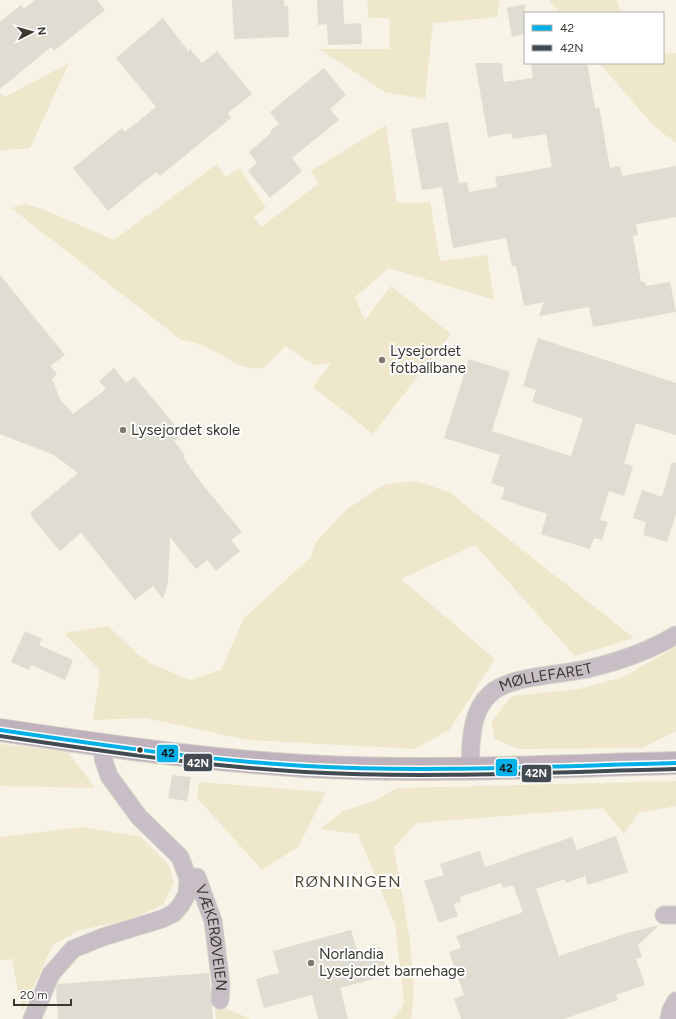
<svg xmlns="http://www.w3.org/2000/svg" width="676" height="1019" font-family="Figtree,sans-serif">
  <style>
    .green { fill: #efe7cc }
    .building { fill: #dfdcd1 }
    .lines { fill: none; stroke-linecap: round; stroke-linejoin: round }
    .street-casing { stroke: #d4d1c7; stroke-width: 19 }
    .secondary-casing { stroke: #d4d1c7; stroke-width: 24 }
    .street { stroke: #c8bec5; stroke-width: 17 }
    .secondary { stroke: #bfb2bc; stroke-width: 22 }
    .bus-1-casing { stroke: #fff; stroke-width: 7 }
    .bus-2-casing { stroke: #fff; stroke-width: 7 }
    .bus-1 { stroke: #03b0e7; stroke-width: 4 }
    .bus-2 { stroke: #424a52; stroke-width: 4 }
    .poi-dot { fill: #7d7970; stroke: #fff; stroke-width: 1.5 }
    .bus-dot { fill: #3b3830; stroke: #fff; stroke-width: 1.5 }
    .labels { text-anchor: middle; dominant-baseline: central; stroke-width: 4; stroke-linejoin: round; paint-order: stroke }
    .poi-label { font-size: 15px; fill: #3b3830; stroke: #fff; text-anchor: start }
    .street-label { font-size: 15px; fill: #3b3830; stroke: #fff }
    .neighbourhood-label { font-size: 16px; letter-spacing: 1px; fill: #504a37; stroke: #fff }
    .line-badge { stroke: #fff; stroke-width: 1.5 }
    .badge-label { font-size: 11px; text-anchor: middle; font-weight: bold; fill: #fff }
    .pale-badge-label { font-size: 11px; text-anchor: middle; font-weight: bold; fill: #111 }
  </style>
  <rect width="100%" height="100%" fill="#f7f3e6"/>
  <g class="green">
    <path d="M 367,0 L 500,0 L 497,17 L 433,23 L 425,99 L 385,92 L 319,49 L 390,49 L 389,18 L 369,18 Z"/>
    <path d="M 549,0 L 617,0 L 619,8 L 623,13 L 560,13 Z"/>
    <path d="M 676,53 L 676,143 L 655,127 L 599,63 L 663,63 L 663,54 Z"/>
    <path d="M 69,63 L 30,148 L 0,151 L 0,92 L 5,97 Z"/>
    <path d="M 386,125 L 397,203 L 430,202 L 440,261 L 487,255 L 494,300 L 389,268 L 355,297 L 365,320 L 391,286 L 451,334 L 373,434 L 313,387 L 331,363 L 314,365 L 286,346 L 264,368 C 240,370 234,361 214,351 C 204,345 193,342 181,340 L 11,208 L 25,204 L 42,209 L 114,240 L 217,164 L 226,177 L 239,168 L 266,208 L 254,217 L 261,227 L 318,184 L 311,171 Z"/>
    <path d="M 416,481 L 449,492 L 634,638 L 575,656 L 475,545 L 401,579 L 495,659 L 449,730 L 415,749 L 248,740 L 145,718 L 93,720 L 100,671 L 64,633 L 108,626 L 139,655 L 152,664 L 190,680 L 221,670 L 244,618 L 311,557 L 316,542 L 346,510 L 385,484 Z"/>
    <path d="M 676,647 L 676,731 L 642,748 L 518,749 L 495,739 L 491,722 L 512,696 L 579,689 L 623,677 Z"/>
    <path d="M 0,744 L 68,752 L 95,788 L 0,786 Z"/>
    <path d="M 676,781 L 676,806 L 638,813 L 624,834 L 603,808 L 417,823 L 394,847 L 410,940 L 414,992 L 411,1019 L 392,1019 L 401,1010 L 404,1001 L 395,924 L 358,834 L 320,829 L 343,811 L 374,801 L 397,788 Z"/>
    <path d="M 199,782 L 326,792 L 298,847 L 262,870 L 197,798 Z"/>
    <path d="M 82,827 L 141,837 L 169,865 L 174,882 L 163,905 L 131,919 L 80,930 L 53,945 L 22,1012 L 12,959 L 0,960 L 0,837 Z"/>
    <path d="M 215,1004 L 251,1019 L 216,1019 Z"/>
  </g>
  <g class="building">
    <path d="M 35,0 L 97,0 L 105,10 L 54,51 L 51,47 L 0,89 L 0,22 L 21,5 L 24,9 Z"/>
    <path d="M 232,0 L 284,0 L 284,6 L 288,6 L 289,37 L 234,39 Z"/>
    <path d="M 317,0 L 343,0 L 344,24 L 361,23 L 362,44 L 328,45 L 327,24 L 318,25 Z"/>
    <path d="M 525,4 L 525,34 L 512,37 L 507,8 Z"/>
    <path d="M 163,18 L 189,52 L 189,48 L 202,63 L 217,51 L 252,94 L 228,113 L 231,118 L 160,176 L 156,172 L 108,211 L 73,168 L 122,128 L 125,132 L 156,107 L 116,58 Z"/>
    <path d="M 475,63 L 502,63 L 504,82 L 533,78 L 531,63 L 587,63 L 595,108 L 599,107 L 610,168 L 620,166 L 622,176 L 676,166 L 676,217 L 636,224 L 638,235 L 633,236 L 641,282 L 645,282 L 646,286 L 670,282 L 676,312 L 593,327 L 589,307 L 539,316 L 544,302 L 524,306 L 516,266 L 512,266 L 506,238 L 453,248 L 442,187 L 422,190 L 411,129 L 448,122 L 459,183 L 467,182 L 469,192 L 497,187 L 495,177 L 552,167 L 546,134 L 513,139 L 511,133 L 488,137 Z"/>
    <path d="M 324,68 L 346,95 L 330,109 L 339,120 L 292,158 L 302,171 L 270,198 L 248,171 L 257,163 L 249,152 L 271,133 L 270,131 L 279,124 L 270,112 Z"/>
    <path d="M 0,275 L 65,355 L 50,366 L 57,374 L 52,379 L 60,399 L 73,414 L 106,389 L 99,381 L 114,368 L 126,383 L 134,376 L 182,434 L 174,441 L 185,455 L 183,457 L 202,484 L 242,532 L 231,540 L 240,551 L 216,571 L 207,560 L 196,569 L 170,537 L 168,583 L 163,599 L 153,586 L 135,600 L 81,533 L 60,551 L 35,521 L 30,513 L 78,473 L 54,455 L 0,434 Z"/>
    <path d="M 538,338 L 676,383 L 676,435 L 636,423 L 624,463 L 633,466 L 624,496 L 609,491 L 600,520 L 608,522 L 602,540 L 594,538 L 590,549 L 541,534 L 547,514 L 501,499 L 505,488 L 491,483 L 500,455 L 444,438 L 469,359 L 510,372 L 492,431 L 571,456 L 583,419 L 532,402 L 536,390 L 523,386 Z"/>
    <path d="M 672,462 L 676,463 L 676,514 L 667,542 L 643,535 L 646,522 L 633,518 L 642,490 L 662,497 Z"/>
    <path d="M 25,631 L 42,639 L 39,645 L 73,660 L 65,680 L 31,665 L 29,670 L 11,662 Z"/>
    <path d="M 172,775 L 191,777 L 187,801 L 168,798 Z"/>
    <path d="M 616,836 L 628,872 L 588,885 L 585,876 L 566,883 L 565,879 L 536,889 L 559,956 L 627,933 L 659,925 L 638,945 L 642,957 L 636,959 L 645,985 L 616,995 L 618,1000 L 564,1019 L 461,1019 L 454,999 L 464,995 L 449,952 L 461,948 L 456,936 L 523,912 L 513,885 L 503,888 L 501,883 L 460,897 L 461,902 L 454,904 L 458,916 L 439,923 L 424,881 L 444,875 L 440,864 L 480,851 L 485,867 L 572,837 L 577,850 Z"/>
    <path d="M 351,930 L 358,953 L 380,947 L 388,975 L 340,988 L 348,1019 L 318,1019 L 312,995 L 264,1008 L 256,979 L 279,973 L 273,951 Z"/>
    <path d="M 209,973 L 213,1019 L 58,1019 L 56,988 L 58,984 Z"/>
  </g>
  <g class="lines">
    <g class="street-casing">
      <g id="street">
        <path id="s1" d="M 470,768 C 471,743 470,712 490,694 C 509,675 565,675 591,668 C 620,661 651,650 676,635"/>
        <path id="s2" d="M 197,877 L 213,921 L 221,985 L 220,1000"/>
        <path d="M 664,915 L 676,915"/>
        <path d="M 32,1019 L 51,974 L 73,949 L 103,937 L 162,919 L 174,913 L 181,905 L 187,894 L 188,878 L 180,857 L 139,817 L 109,776 L 103,758 L 103,746"/>
        <path d="M 669,1019 L 671,1010 L 676,1001"/>
      </g>
    </g>
    <g class="secondary-casing">
      <path id="secondary" d="M 0,730 C 101,745 202,760 305,766 C 428,773 552,766 676,763"/>
    </g>
    <use href="#street" class="street"/>
    <use href="#secondary" class="secondary"/>
    <g class="bus-1-casing">
      <path id="bus-1" d="M 0,730 C 101,745 202,760 305,766 C 428,773 552,766 676,763"/>
    </g>
    <g class="bus-2-casing">
      <path id="bus-2" d="M 0,736 C 101,751 202,766 305,772 C 428,779 552,772 676,769"/>
    </g>
    <use href="#bus-1" class="bus-1"/>
    <use href="#bus-2" class="bus-2"/>
  </g>
  <g class="poi-dot">
    <circle cx="382" cy="360" r="4"/>
    <circle cx="123" cy="430" r="4"/>
    <circle cx="311" cy="963" r="4"/>
  </g>
  <circle class="bus-dot" cx="140" cy="750" r="3.5"/>
  <g class="labels">
    <g class="poi-label">
      <text x="390" y="351">Lysejordet<tspan x="390" dy="17">fotballbane</tspan></text>
      <text x="131" y="430">Lysejordet skole</text>
      <text x="319" y="954">Norlandia<tspan x="319" dy="17">Lysejordet barnehage</tspan></text>
    </g>
    <g class="street-label">
      <text stroke="none"><textPath href="#s1" startOffset="138">MØLLEFARET</textPath></text>
      <text stroke="none"><textPath href="#s2" startOffset="63">VÆKERØVEIEN</textPath></text>
    </g>
    <g class="neighbourhood-label">
      <text x="348" y="881">RØNNINGEN</text>
    </g>
  </g>
  <g class="line-badge">
    <rect x="156" y="744" width="23" height="19" rx="4" fill="#03b0e7"/>
    <rect x="183" y="753" width="30" height="19" rx="4" fill="#424a52"/>
    <rect x="495" y="758" width="23" height="19" rx="4" fill="#03b0e7"/>
    <rect x="521" y="764" width="31" height="19" rx="4" fill="#424a52"/>
  </g>
  <g class="badge-label">
    <text x="198" y="767">42N</text>
    <text x="536" y="777">42N</text>
  </g>
  <g class="pale-badge-label">
    <text x="168" y="757">42</text>
    <text x="506" y="772">42</text>
  </g>
  <rect x="524" y="12" width="140" height="52" fill="#ffffff" stroke="#b1afac"/>
  <rect x="532" y="25" width="20" height="6" fill="#03b0e7" stroke="#b1afac"/>
  <text x="560" y="32" font-size="12" fill="#3b3830">42</text>
  <rect x="532" y="45" width="20" height="6" fill="#424a52" stroke="#b1afac"/>
  <text x="560" y="52" font-size="12" fill="#3b3830">42N</text>
  <g transform="translate(32 32) rotate(84)" stroke="#ffffff" stroke-width="3" paint-order="stroke">
  <path d="M0-3L7 15L0 10L-7 15Z" fill="#3b3830"/>
  <text y="-6" font-size="11" font-weight="bold" text-anchor="middle" fill="#3b3830">N</text>
  </g>
  <path d="M14 999v6h57v-6" fill="none" stroke="#3b3830" stroke-width="2"/>
  <text x="20" y="999" font-size="12" fill="#3b3830" stroke="#ffffff" stroke-width="3" paint-order="stroke">20 m</text>
</svg>
